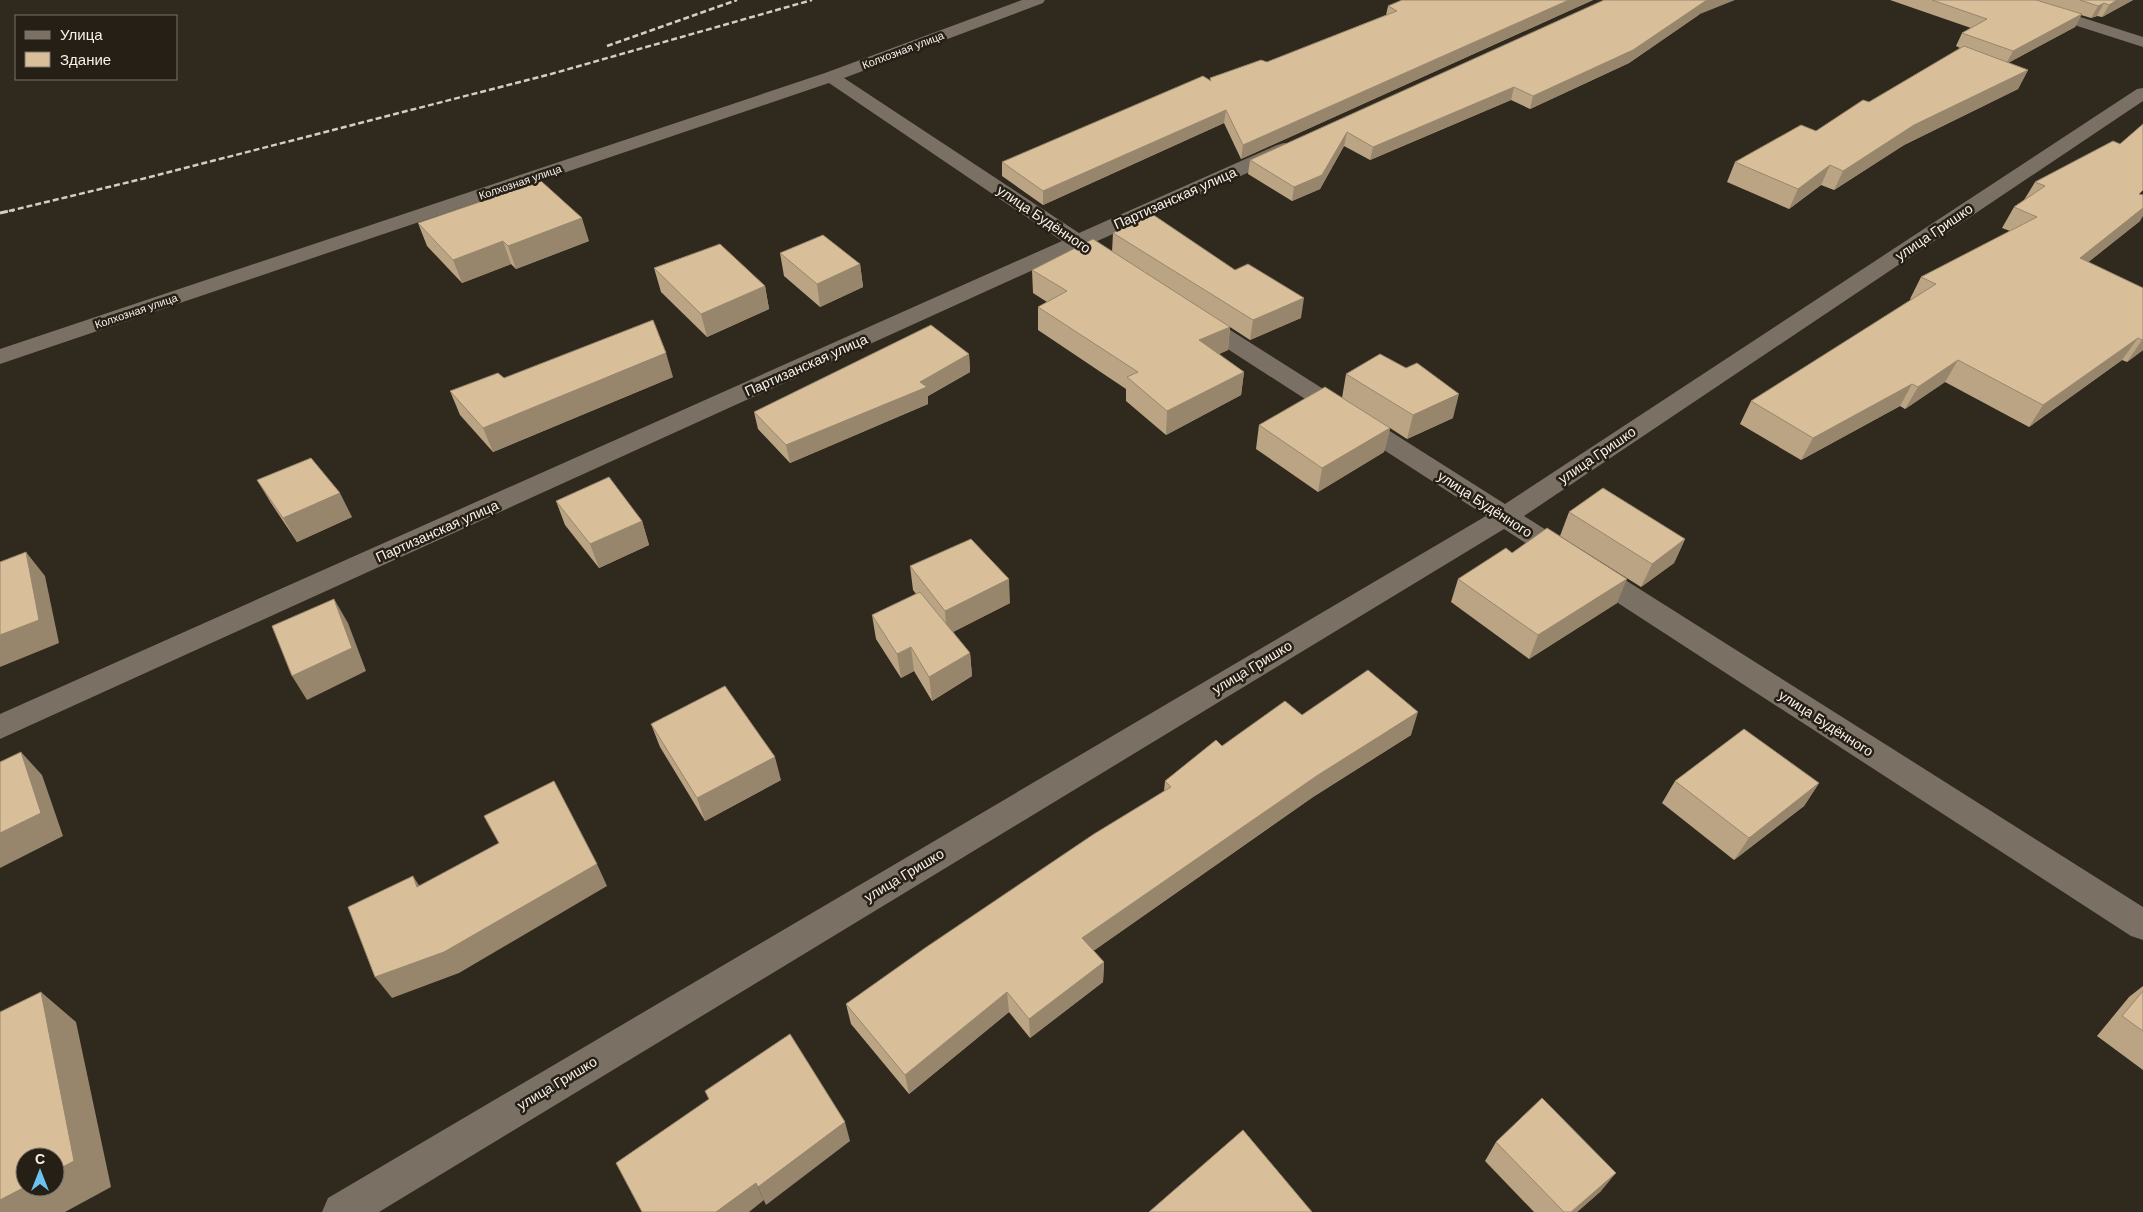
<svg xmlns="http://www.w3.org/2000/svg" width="2143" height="1212" font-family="'DM Sans',sans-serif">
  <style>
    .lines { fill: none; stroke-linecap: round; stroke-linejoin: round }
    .minor { fill: #7a7164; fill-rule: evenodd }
    .rail-far1 { stroke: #d2cdc5; stroke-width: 2.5; stroke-dasharray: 6 3; stroke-linecap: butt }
    .rail { stroke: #d2cdc5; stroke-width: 3; stroke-dasharray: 8 4; stroke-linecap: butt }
    .wall { fill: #baa484 }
    .shaded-wall { fill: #97866c }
    .building { fill: #d8bf9a; stroke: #97866c }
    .labels { text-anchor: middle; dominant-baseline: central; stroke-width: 5; stroke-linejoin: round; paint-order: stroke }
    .far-street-label { font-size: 11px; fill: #f7f2eb; stroke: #261f15 }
    .street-label { font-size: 14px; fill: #f7f2eb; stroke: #261f15 }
  </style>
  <rect width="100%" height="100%" fill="#30291e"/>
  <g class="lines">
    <g class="minor">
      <path d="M 1022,0 L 1045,0 L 1043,3 L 844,78 L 1079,233 L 1277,145 L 1284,143 L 1291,145 L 1293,149 L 1291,153 L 1093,243 L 1100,250 L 1097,254 L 1090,256 L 1077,250 L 0,739 L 0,714 L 1062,241 L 829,83 L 0,364 L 0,349 L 825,73 Z"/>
      <path d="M 2003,0 L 2027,0 L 2143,37 L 2143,47 L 2005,3 Z"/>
      <path d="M 2143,88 L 2143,101 L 1524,516 L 2143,907 L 2143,940 L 2131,936 L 1504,529 L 379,1212 L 322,1212 L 328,1198 L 1486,516 L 1189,324 L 1186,319 L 1189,314 L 1197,312 L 1205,314 L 1505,504 L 2137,89 Z"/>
    </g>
    <g class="rail-far1">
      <path d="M 607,46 L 737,0"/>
      <path d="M 9,211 L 146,178 L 551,74 L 812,0"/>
    </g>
    <path class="rail" d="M 0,213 L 14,210"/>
  </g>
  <g class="wall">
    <path d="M 1593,0 L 1241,159 L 1224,123 L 1043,205 L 1002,176 L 1002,162 L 1210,80 L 1210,78 L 1267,62 L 1386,15 L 1388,6 Z"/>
    <path d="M 1890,0 L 2133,0 L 2102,17 L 2097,16 L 2091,18 L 2081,15 L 2075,27 L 2008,63 L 2028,70 L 2018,89 L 1904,145 L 1834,190 L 1821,185 L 1789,209 L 1727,182 L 1735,162 L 1816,131 L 1869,102 L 1960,48 L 1956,46 L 1962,33 L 1971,28 Z"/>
    <path d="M 1700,14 L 1629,63 L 1530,109 L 1511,100 L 1370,160 L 1344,146 L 1320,189 L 1292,201 L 1248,174 L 1250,160 Z"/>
    <path d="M 2035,182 L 2140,221 L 2088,262 L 2143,288 L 2143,350 L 2127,362 L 2122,360 L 2029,427 L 1945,382 L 1905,409 L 1900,406 L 1801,460 L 1740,424 L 1751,401 L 1911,300 L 1910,299 L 1921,277 L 2010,231 L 2002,228 L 2014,207 L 2024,200 Z"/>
    <path d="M 418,223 L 589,241 L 516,269 L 511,264 L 462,283 L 427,246 Z"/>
    <path d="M 1113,233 L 1301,318 L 1250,340 L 1230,327 L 1228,350 L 1219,354 L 1244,372 L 1241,395 L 1166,435 L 1126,401 L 1126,389 L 1038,330 L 1038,307 L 1047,302 L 1033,293 L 1032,270 L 1112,252 Z"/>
    <path d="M 780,253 L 860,264 L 863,287 L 820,307 L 784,276 Z"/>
    <path d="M 654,268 L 765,286 L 769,309 L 707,337 L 661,292 Z"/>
    <path d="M 969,354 L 970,372 L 928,396 L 928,404 L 790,463 L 758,429 L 754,412 Z"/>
    <path d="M 1346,374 L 1453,418 L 1407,439 L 1390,428 L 1384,452 L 1318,492 L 1256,449 L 1259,425 L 1342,398 Z"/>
    <path d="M 673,377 L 493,452 L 460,415 L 450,391 L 504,378 Z"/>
    <path d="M 257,480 L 352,517 L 297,542 L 271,503 Z"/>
    <path d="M 556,501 L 642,521 L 649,545 L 599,568 L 565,525 Z"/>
    <path d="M 1569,512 L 1685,539 L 1674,563 L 1641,587 L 1560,536 Z"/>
    <path d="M 910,566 L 1010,603 L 953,632 L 970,653 L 972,676 L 932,701 L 914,671 L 901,678 L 876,639 L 872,615 L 916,594 L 913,590 Z"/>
    <path d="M 1458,579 L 1617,603 L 1529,659 L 1451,602 Z"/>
    <path d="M 1302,715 L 1411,735 L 1313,797 L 1093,951 L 1104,962 L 1103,982 L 1030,1038 L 1009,1012 L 909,1094 L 851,1024 L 846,1004 L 1164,791 L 1165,781 L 1222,746 Z"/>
    <path d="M 651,724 L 781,780 L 705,821 L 660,747 Z"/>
    <path d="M 1675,781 L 1819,783 L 1804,806 L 1734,860 L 1662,803 Z"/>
    <path d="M 2143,986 L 2143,1070 L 2097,1036 L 2129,997 Z"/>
    <path d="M 1496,1142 L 1601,1191 L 1577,1212 L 1534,1212 L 1485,1161 Z"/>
  </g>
  <g class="shaded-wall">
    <path d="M 1569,0 L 1593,0 L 1241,159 L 1243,145 Z"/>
    <path d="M 1708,0 L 1735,0 L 1700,14 L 1629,63 L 1530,109 L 1533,96 Z"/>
    <path d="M 2117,0 L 2133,0 L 2102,17 L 2109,5 Z"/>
    <path d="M 2104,3 L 2097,16 L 2091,18 L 2098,6 Z"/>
    <path d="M 2082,14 L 2075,27 L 2006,64 L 2013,51 Z"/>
    <path d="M 2028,70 L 2018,89 L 1904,145 L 1834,190 L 1843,171 L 1914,125 Z"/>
    <path d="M 1514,87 L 1511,100 L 1370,160 L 1373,147 Z"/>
    <path d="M 1226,110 L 1224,123 L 1043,205 L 1043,191 Z"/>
    <path d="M 1347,132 L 1344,146 L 1320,189 L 1292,201 L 1294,187 Z"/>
    <path d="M 1830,165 L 1821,185 L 1789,209 L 1798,189 Z"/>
    <path d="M 2143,208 L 2143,216 L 2140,221 L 2066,280 L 2080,258 Z"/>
    <path d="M 582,218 L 589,241 L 516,269 L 508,246 Z"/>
    <path d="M 503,241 L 511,264 L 462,283 L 453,260 Z"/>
    <path d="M 860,264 L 863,287 L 820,307 L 817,284 Z"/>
    <path d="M 765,286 L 769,309 L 707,337 L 701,314 Z"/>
    <path d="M 1304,298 L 1301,318 L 1250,340 L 1253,320 Z"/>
    <path d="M 1230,327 L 1228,350 L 1197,364 L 1199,340 Z"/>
    <path d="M 2138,338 L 2122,360 L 2029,427 L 2043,405 Z"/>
    <path d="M 2143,339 L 2143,350 L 2127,362 L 2142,340 Z"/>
    <path d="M 666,353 L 673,377 L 493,452 L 483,428 Z"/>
    <path d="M 969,354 L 970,372 L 928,396 L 928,404 L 790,463 L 786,445 L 920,382 Z"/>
    <path d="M 1958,360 L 1945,382 L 1905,409 L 1918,387 Z"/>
    <path d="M 1244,372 L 1241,395 L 1166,435 L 1167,411 Z"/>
    <path d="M 1912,384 L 1900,406 L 1801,460 L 1813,438 Z"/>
    <path d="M 1459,394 L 1453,418 L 1407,439 L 1413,415 Z"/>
    <path d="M 1390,428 L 1384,452 L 1318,492 L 1322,468 Z"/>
    <path d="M 340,493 L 352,517 L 297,542 L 283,518 Z"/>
    <path d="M 642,521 L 649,545 L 599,568 L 590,544 Z"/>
    <path d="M 1685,539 L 1674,563 L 1641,587 L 1652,564 Z"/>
    <path d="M 26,552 L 45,576 L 59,643 L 0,667 L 0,635 Z"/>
    <path d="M 1009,579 L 1010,603 L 947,635 L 945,611 Z"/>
    <path d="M 1627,579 L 1617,603 L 1529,659 L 1538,635 Z"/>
    <path d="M 334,599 L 348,623 L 366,671 L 307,700 L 292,676 Z"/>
    <path d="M 911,647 L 914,671 L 901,678 L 897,654 Z"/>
    <path d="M 970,653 L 972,676 L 932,701 L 929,677 Z"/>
    <path d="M 1418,712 L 1411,735 L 1313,797 L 1082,959 L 1082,938 L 1318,775 Z"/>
    <path d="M 21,752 L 42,775 L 63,836 L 0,868 L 0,833 Z"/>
    <path d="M 775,757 L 781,780 L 705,821 L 697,798 Z"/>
    <path d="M 1819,783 L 1804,806 L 1734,860 L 1749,838 Z"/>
    <path d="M 597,864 L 607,886 L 459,973 L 392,998 L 375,977 Z"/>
    <path d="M 413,876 L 427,898 L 417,887 Z"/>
    <path d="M 1104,962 L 1103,982 L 1030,1038 L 1029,1019 Z"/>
    <path d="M 41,992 L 76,1022 L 111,1187 L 65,1212 L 0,1212 L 0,1200 L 25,1187 L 55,1187 L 55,1171 Z"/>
    <path d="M 1007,992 L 1009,1012 L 909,1094 L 905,1075 Z"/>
    <path d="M 845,1122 L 850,1141 L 766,1205 L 758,1187 Z"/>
    <path d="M 1616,1173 L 1601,1191 L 1577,1212 L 1571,1212 Z"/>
    <path d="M 756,1183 L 764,1200 L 749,1212 L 716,1212 Z"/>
  </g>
  <g class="building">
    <path d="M 1402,0 L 1569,0 L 1243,145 L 1226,110 L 1043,191 L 1002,162 L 1203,76 L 1211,81 L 1210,78 L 1261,60 L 1267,62 L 1397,11 L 1388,6 Z"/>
    <path d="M 1604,0 L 1708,0 L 1704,2 L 1633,50 L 1533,96 L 1514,87 L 1373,147 L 1347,132 L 1322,175 L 1294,187 L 1250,160 Z"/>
    <path d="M 1932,0 L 2036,0 L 2082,14 L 2013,51 L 1962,33 L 1987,19 Z"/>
    <path d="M 2080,0 L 2117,0 L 2109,5 L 2104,3 L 2098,6 Z"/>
    <path d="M 1964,46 L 2028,70 L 1914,125 L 1843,171 L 1830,165 L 1798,189 L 1735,162 L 1801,125 L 1816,131 L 1863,100 L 1869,102 Z"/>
    <path d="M 2143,124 L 2143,190 L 2139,194 L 2143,195 L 2143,208 L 2080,258 L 2143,288 L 2143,339 L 2142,340 L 2138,338 L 2043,405 L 1958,360 L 1918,387 L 1912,384 L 1813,438 L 1751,401 L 1936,284 L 1921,277 L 2037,217 L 2014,207 L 2045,186 L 2035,182 L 2113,141 L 2120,144 Z"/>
    <path d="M 541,181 L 582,218 L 508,246 L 503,241 L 453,260 L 418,223 Z"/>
    <path d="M 1152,214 L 1235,270 L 1248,264 L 1304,298 L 1253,320 L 1113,233 Z"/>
    <path d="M 823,235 L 860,264 L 817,284 L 780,253 Z"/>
    <path d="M 1093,239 L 1230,327 L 1199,340 L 1244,372 L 1167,411 L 1127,377 L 1138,372 L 1038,307 L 1067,291 L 1032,270 Z"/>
    <path d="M 720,244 L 765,286 L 701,314 L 654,268 Z"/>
    <path d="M 653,320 L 666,353 L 483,428 L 450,391 L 498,373 L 504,378 Z"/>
    <path d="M 931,325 L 969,354 L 920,382 L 927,387 L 786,445 L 754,412 Z"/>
    <path d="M 1380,354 L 1406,368 L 1417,363 L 1459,394 L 1413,415 L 1346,374 Z"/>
    <path d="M 1325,387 L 1390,428 L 1322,468 L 1259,425 Z"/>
    <path d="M 311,458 L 340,493 L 283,518 L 257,480 Z"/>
    <path d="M 609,477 L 642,521 L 590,544 L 556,501 Z"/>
    <path d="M 1603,488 L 1685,539 L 1652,564 L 1569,512 Z"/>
    <path d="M 1547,528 L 1627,579 L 1538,635 L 1458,579 L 1506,548 L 1512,553 Z"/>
    <path d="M 971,539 L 1009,579 L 945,611 L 910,566 Z"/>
    <path d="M 26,552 L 39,620 L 0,635 L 0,562 Z"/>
    <path d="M 920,592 L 970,653 L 929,677 L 911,647 L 897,654 L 872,615 Z"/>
    <path d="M 334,599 L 352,648 L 292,676 L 272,626 Z"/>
    <path d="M 1368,670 L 1418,712 L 1318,775 L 1082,938 L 1104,962 L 1029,1019 L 1007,992 L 905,1075 L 846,1004 L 925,948 L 1094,834 L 1171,787 L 1165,781 L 1216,740 L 1222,746 L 1285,701 L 1302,715 Z"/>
    <path d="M 725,686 L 775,757 L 697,798 L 651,724 Z"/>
    <path d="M 1744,729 L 1819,783 L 1749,838 L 1675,781 Z"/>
    <path d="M 21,752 L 41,813 L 0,833 L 0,762 Z"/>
    <path d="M 554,781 L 597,864 L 444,952 L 375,977 L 348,907 L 413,876 L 417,887 L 499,843 L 484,816 Z"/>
    <path d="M 2143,991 L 2143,1031 L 2122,1016 Z"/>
    <path d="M 41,992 L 74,1161 L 55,1171 L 55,1157 L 25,1157 L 25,1187 L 0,1200 L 0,1012 Z"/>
    <path d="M 790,1034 L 845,1122 L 758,1187 L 756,1183 L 716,1212 L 642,1212 L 616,1163 L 709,1099 L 705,1091 Z"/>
    <path d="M 1542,1098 L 1616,1173 L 1571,1212 L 1564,1212 L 1496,1142 Z"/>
    <path d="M 1243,1130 L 1312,1212 L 1149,1212 Z"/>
  </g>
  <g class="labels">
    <g class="far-street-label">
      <text transform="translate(903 50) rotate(-21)">Колхозная улица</text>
      <text transform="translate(520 182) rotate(-19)">Колхозная улица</text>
      <text transform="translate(136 311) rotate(-19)">Колхозная улица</text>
    </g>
    <g class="street-label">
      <text transform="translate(1175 198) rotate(-24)">Партизанская улица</text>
      <text transform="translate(1044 219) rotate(34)">улица Будённого</text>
      <text transform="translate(1934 232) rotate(-34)">улица Гришко</text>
      <text transform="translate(806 365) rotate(-24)">Партизанская улица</text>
      <text transform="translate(1597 455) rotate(-34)">улица Гришко</text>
      <text transform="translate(1485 504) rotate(33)">улица Будённого</text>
      <text transform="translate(437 531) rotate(-24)">Партизанская улица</text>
      <text transform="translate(1252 667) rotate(-31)">улица Гришко</text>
      <text transform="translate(1826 723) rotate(33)">улица Будённого</text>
      <text transform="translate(904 875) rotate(-31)">улица Гришко</text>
      <text transform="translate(557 1083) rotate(-31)">улица Гришко</text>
    </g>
  </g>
  <rect x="15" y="15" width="162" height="65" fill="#261f15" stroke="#7a736b"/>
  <rect x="25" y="31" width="25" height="8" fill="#7a7164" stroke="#7a736b"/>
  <text x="60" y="40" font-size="15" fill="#f7f2eb">Улица</text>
  <rect x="25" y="52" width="25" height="15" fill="#d8bf9a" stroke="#7a736b"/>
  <text x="60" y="65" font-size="15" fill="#f7f2eb">Здание</text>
  <g transform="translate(40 1172)"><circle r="24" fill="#261f15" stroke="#7a736b"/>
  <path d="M0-4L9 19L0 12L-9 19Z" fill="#6cc3f2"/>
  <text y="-8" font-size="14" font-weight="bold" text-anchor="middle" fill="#f7f2eb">С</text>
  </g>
</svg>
